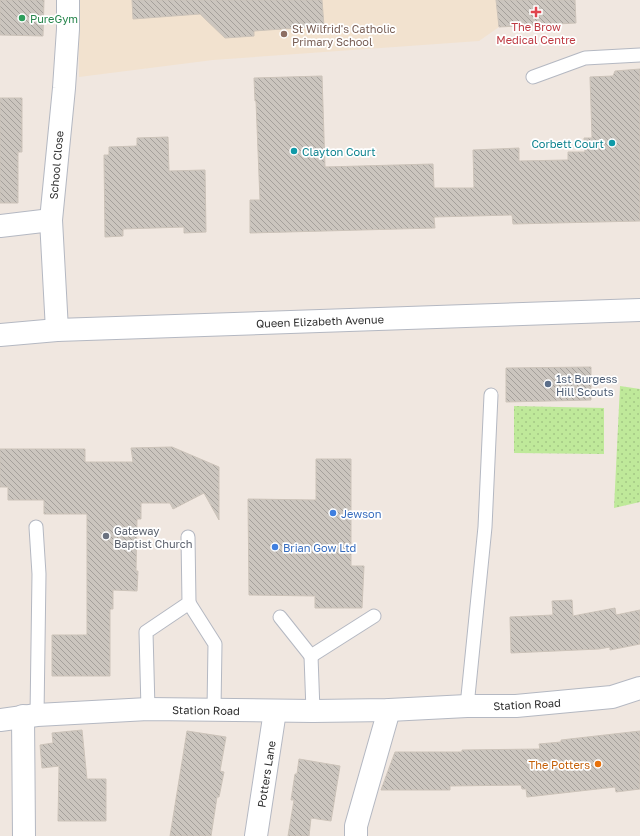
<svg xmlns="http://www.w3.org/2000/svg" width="640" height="836" font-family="'Golos Text',sans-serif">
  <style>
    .education { fill: #f2e2cf }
    .grass { fill: url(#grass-dots) }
    .building { fill: url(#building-back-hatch); stroke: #ccc3b9 }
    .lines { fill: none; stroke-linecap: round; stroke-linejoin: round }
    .lane-casing { stroke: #b4b8c2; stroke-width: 15 }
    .street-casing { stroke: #b4b8c2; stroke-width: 24 }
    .secondary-casing { stroke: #b4b8c2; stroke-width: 24 }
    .lane { stroke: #fff; stroke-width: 13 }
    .street { stroke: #fff; stroke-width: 22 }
    .secondary { stroke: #fff; stroke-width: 22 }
    .health-dot { fill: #e0444e; stroke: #fff; stroke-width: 1.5 }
    .leisure-dot { fill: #2e9e5b; stroke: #fff; stroke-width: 1.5 }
    .education-dot { fill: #8d6e63; stroke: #fff; stroke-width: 1.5 }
    .culture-dot { fill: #0f9aa8; stroke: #fff; stroke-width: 1.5 }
    .service-dot { fill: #5c6f8a; stroke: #fff; stroke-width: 1.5 }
    .shop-dot { fill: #3f7fe0; stroke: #fff; stroke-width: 1.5 }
    .worship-dot { fill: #6b7280; stroke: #fff; stroke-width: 1.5 }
    .food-dot { fill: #e8710a; stroke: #fff; stroke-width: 1.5 }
    .labels { text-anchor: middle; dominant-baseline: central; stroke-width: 3.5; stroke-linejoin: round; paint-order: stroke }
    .leisure-label { font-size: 11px; fill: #27864d; stroke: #fff; text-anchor: start }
    .health-label { font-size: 11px; fill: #be3a42; stroke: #fff }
    .education-label { font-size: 11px; fill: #785e54; stroke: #fff; text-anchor: start }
    .culture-label { font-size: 11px; fill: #0d838f; stroke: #fff; text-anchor: end }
    .street-label { font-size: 11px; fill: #2e2e2e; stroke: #fff }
    .service-label { font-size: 11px; fill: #4e5e75; stroke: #fff; text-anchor: start }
    .shop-label { font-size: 11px; fill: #366cbe; stroke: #fff; text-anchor: start }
    .worship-label { font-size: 11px; fill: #5b616d; stroke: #fff; text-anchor: start }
    .food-label { font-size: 11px; fill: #c56008; stroke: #fff; text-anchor: end }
  </style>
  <defs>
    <pattern id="grass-dots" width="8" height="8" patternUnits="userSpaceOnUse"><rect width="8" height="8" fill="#bfe99a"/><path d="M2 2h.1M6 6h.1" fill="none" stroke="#a4c885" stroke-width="1.8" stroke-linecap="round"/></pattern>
    <pattern id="building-back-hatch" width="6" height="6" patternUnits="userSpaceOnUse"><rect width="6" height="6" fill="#cbc5be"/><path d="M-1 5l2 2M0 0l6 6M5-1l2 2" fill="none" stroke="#a5a09b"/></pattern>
  </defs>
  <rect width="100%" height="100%" fill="#f0e7e0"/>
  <path class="education" d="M 78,0 L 496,0 L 499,27 L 479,41 L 213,60 L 79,77 Z"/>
  <g class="grass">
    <path d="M 620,386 L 640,389 L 640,502 L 614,508 Z"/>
    <path d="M 514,406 L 604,408 L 604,454 L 514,453 Z"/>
  </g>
  <g class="building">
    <path d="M 0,0 L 44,0 L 43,36 L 0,35 Z"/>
    <path d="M 132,0 L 322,0 L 324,26 L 254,31 L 254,36 L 225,38 L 200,14 L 133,19 Z"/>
    <path d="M 496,0 L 575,0 L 576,23 L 499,27 Z"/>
    <path d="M 640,69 L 640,221 L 513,224 L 512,215 L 434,217 L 435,228 L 250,233 L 250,200 L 260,200 L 256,101 L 255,101 L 254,78 L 322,76 L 325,167 L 433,164 L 434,188 L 474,188 L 473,150 L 519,148 L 519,161 L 568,160 L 568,152 L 585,152 L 584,138 L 592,138 L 590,77 L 613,76 L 615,71 Z"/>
    <path d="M 0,98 L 22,98 L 22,152 L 18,152 L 18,203 L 0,203 Z"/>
    <path d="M 168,137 L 169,171 L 205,170 L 206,232 L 184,233 L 184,227 L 123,229 L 123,236 L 105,237 L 104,155 L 109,155 L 109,147 L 137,146 L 137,138 Z"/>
    <path d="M 591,367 L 591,400 L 506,402 L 506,368 Z"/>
    <path d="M 172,447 L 219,467 L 219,520 L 204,493 L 173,509 L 170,503 L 141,503 L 141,519 L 137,519 L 136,571 L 138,571 L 137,591 L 113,590 L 113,609 L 110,609 L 110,676 L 52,676 L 52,635 L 87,635 L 87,514 L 44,514 L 44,500 L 8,500 L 8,487 L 0,487 L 0,449 L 85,449 L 85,462 L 133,462 L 131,448 Z"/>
    <path d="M 316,459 L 351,459 L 351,566 L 364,566 L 362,608 L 315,608 L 315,596 L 249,595 L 248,499 L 316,500 Z"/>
    <path d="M 572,600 L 573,616 L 615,608 L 616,615 L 640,610 L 640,644 L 610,650 L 610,647 L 599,649 L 511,653 L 510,617 L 553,615 L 552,601 Z"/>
    <path d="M 82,730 L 87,779 L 106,779 L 106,821 L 58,821 L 59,766 L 42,768 L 40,745 L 53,743 L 52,733 Z"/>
    <path d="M 187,731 L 226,737 L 220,771 L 224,772 L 219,797 L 217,797 L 211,836 L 170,836 Z"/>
    <path d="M 640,731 L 640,789 L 616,792 L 615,787 L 527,797 L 526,789 L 522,789 L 521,785 L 450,786 L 450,790 L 381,790 L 395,752 L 462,752 L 462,750 L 540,749 L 539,744 L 561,742 L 561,740 Z"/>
    <path d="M 299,759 L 340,766 L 331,821 L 311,818 L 309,836 L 288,836 L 294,800 L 291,800 L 295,774 L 297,774 Z"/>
  </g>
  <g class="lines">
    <g class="lane-casing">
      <g id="lane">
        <path d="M 533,77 L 585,58 L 640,55"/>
        <path d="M 36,527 L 39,574 L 37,715"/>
        <path d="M 189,603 L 215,644 L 214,709"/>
        <path d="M 280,617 L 311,656 L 374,616"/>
        <path d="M 311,656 L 313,711"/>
        <path d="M 467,706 L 485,527 L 491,395"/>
        <path d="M 148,709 L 146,632 L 189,603 L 188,537"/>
      </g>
    </g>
    <g class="street-casing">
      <g id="street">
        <path d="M 0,226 L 51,220"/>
        <path d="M 57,330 L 51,220 L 64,88 L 68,29 L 68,0"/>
        <path d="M 23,716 L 24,836"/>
        <path d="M 256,836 L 275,711"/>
        <path d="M 356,836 L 356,826 L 389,710"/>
      </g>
    </g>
    <g class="secondary-casing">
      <g id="secondary">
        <path d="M 0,335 L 57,330 L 640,310"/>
        <path d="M 0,720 L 37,715 L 148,709 L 313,711 L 389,710 L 467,706 L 516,706 L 612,697 L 640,688"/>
      </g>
    </g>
    <use href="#lane" class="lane"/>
    <use href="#street" class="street"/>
    <use href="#secondary" class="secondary"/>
  </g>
  <path class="health-dot" d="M534 6h4v4h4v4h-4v4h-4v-4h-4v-4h4z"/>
  <circle class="leisure-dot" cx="22" cy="18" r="4"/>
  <circle class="education-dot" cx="284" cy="34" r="4"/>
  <g class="culture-dot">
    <circle cx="612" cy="143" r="4"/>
    <circle cx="294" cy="151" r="4"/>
  </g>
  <circle class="service-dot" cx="548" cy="384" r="4"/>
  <g class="shop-dot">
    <circle cx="333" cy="513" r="4"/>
    <circle cx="275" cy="547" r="4"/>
  </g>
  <circle class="worship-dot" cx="106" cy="536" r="4"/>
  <circle class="food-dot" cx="598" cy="764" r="4"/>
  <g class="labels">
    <g class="leisure-label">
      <text x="30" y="18">PureGym</text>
    </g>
    <g class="health-label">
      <text x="536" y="26">The Brow<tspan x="536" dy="13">Medical Centre</tspan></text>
    </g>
    <g class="education-label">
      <text x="292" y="28">St Wilfrid's Catholic<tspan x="292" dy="13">Primary School</tspan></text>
    </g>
    <g class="culture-label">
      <text x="604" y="143">Corbett Court</text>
      <text x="302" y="151" text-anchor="start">Clayton Court</text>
    </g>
    <g class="street-label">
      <text transform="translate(56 165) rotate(-85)">School Close</text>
      <text transform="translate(320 321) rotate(-2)">Queen Elizabeth Avenue</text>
      <text transform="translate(527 704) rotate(-3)">Station Road</text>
      <text transform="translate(206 710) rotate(1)">Station Road</text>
      <text transform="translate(266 774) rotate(-81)">Potters Lane</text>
    </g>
    <g class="service-label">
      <text x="556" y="378">1st Burgess<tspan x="556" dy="13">Hill Scouts</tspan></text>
    </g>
    <g class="shop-label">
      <text x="341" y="513">Jewson</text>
      <text x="283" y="547">Brian Gow Ltd</text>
    </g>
    <g class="worship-label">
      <text x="114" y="530">Gateway<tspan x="114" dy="13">Baptist Church</tspan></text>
    </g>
    <g class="food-label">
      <text x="590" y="764">The Potters</text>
    </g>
  </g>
</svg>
